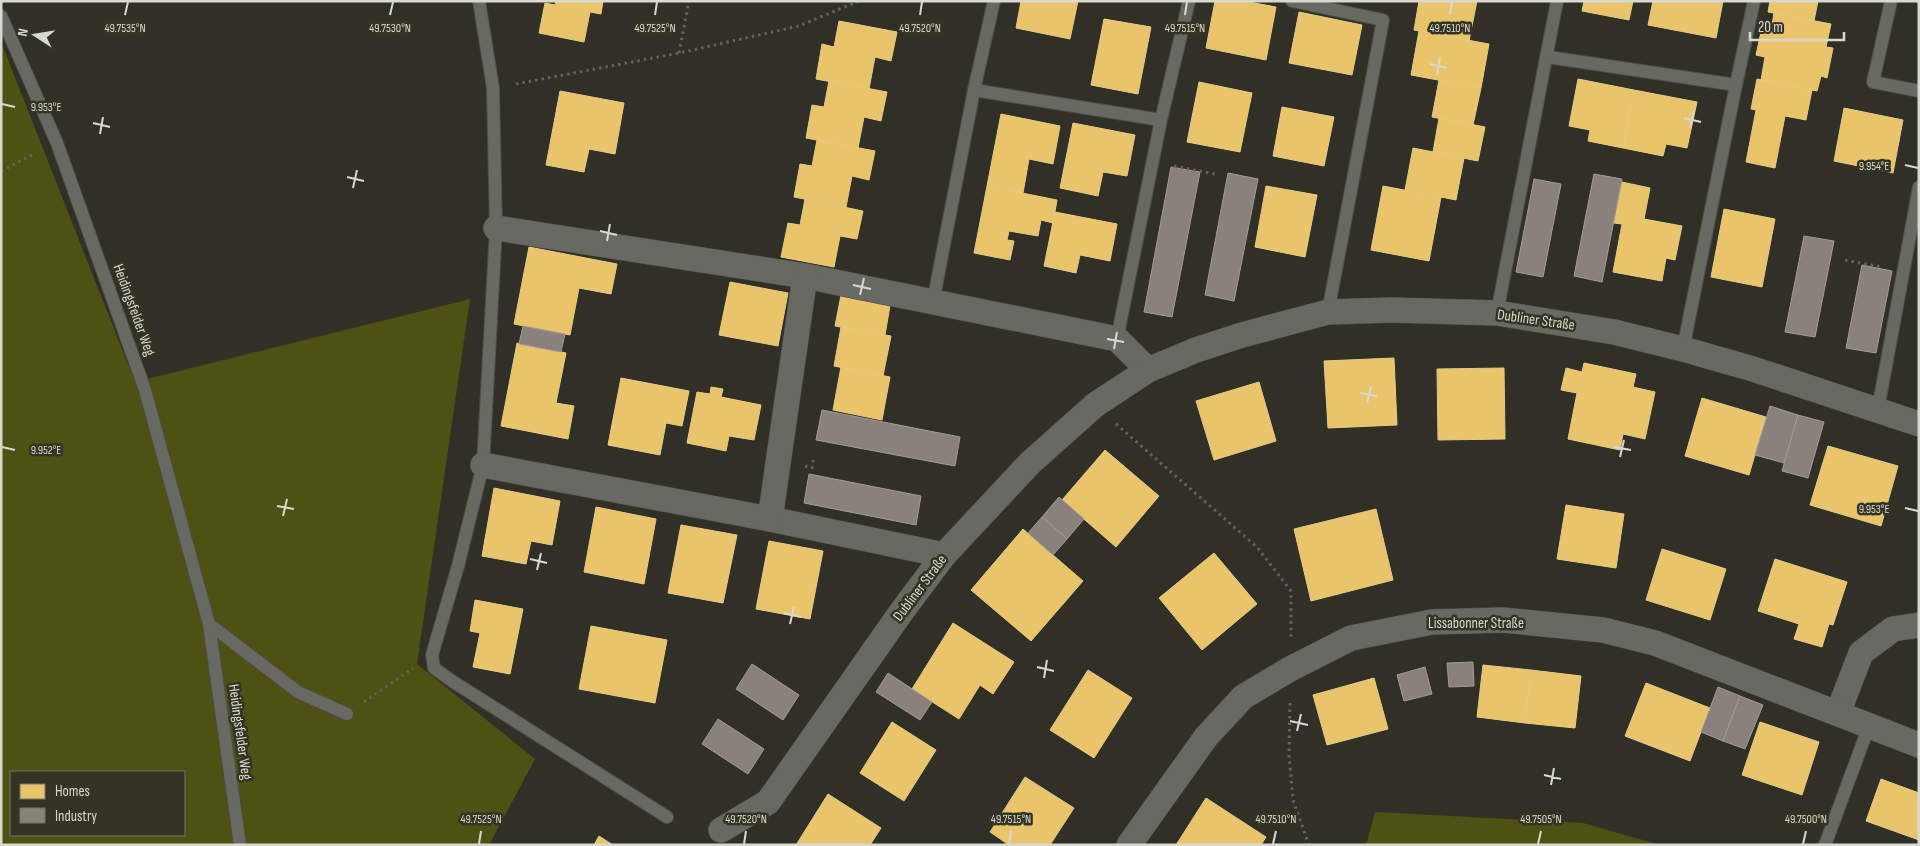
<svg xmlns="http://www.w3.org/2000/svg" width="1920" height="846" font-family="'Sofia Sans Condensed',sans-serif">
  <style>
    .green { fill: #4d5113; fill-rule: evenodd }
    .homes { fill: #e9c46a; stroke: #e4cb88 }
    .industry { fill: #8a817c; stroke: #a29c95 }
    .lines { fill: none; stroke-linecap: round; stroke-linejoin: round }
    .service-casing { stroke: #4e4e46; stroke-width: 14 }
    .minor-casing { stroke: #4e4e46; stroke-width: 26 }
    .path { stroke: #62635d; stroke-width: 3; stroke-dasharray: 2.5 4; stroke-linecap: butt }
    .service { stroke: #686962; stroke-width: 12 }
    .minor { stroke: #686962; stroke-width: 25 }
    .ticks { fill: none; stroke: #d9dacf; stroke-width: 2 }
    .labels { text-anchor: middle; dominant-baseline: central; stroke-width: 5; stroke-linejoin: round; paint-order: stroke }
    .street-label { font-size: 15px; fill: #d9dacf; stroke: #333423 }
    .ticks-label { font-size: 12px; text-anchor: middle; fill: #d9dacf; stroke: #333423; stroke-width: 5; stroke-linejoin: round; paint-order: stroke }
  </style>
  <rect width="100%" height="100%" fill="#303027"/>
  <g class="green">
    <path d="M 1,42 L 135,382 L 470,299 L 417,664 L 535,759 L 489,845 L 1,845 ZM 11,772 L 184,772 L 184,835 L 11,835 Z"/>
    <path d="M 1375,812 L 1583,823 L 1660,845 L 1366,845 Z"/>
  </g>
  <g class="homes">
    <path d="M 556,1 L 603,1 L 601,14 L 590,12 L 584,42 L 539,33 L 545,3 L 555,5 Z"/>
    <path d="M 1021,1 L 1078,1 L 1070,39 L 1016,28 Z"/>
    <path d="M 1215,1 L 1244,1 L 1276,7 L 1266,60 L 1206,48 Z"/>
    <path d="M 1419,1 L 1477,1 L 1469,41 L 1414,30 Z"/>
    <path d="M 1584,1 L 1633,1 L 1629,20 L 1582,11 Z"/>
    <path d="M 1653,1 L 1723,1 L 1716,38 L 1648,25 Z"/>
    <path d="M 1770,1 L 1818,1 L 1814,21 L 1768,12 Z"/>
    <path d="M 1299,12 L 1362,25 L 1352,75 L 1289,63 Z"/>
    <path d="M 1774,13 L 1831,24 L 1826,47 L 1833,48 L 1827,78 L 1821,76 L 1817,91 L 1761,80 L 1765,57 L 1756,55 L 1763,23 L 1772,25 Z"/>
    <path d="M 1104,19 L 1151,27 L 1138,94 L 1091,85 Z"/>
    <path d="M 839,21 L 897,32 L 891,61 L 875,57 L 869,89 L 816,79 L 822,44 L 834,47 Z"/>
    <path d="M 1419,31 L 1489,44 L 1481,88 L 1411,75 Z"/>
    <path d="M 1578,79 L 1634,90 L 1623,148 L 1588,141 L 1590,130 L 1569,126 Z"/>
    <path d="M 1757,79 L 1812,90 L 1806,120 L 1785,116 L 1775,168 L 1746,162 L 1756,110 L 1751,109 Z"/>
    <path d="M 1439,80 L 1481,88 L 1473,125 L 1432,117 Z"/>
    <path d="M 829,81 L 887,92 L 881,121 L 864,117 L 858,148 L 806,138 L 812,105 L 824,107 Z"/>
    <path d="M 1199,82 L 1252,93 L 1240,152 L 1187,142 Z"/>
    <path d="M 1634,90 L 1697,102 L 1687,148 L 1666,144 L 1663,156 L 1623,148 Z"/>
    <path d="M 560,91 L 624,103 L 615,154 L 589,149 L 584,172 L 546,165 Z"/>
    <path d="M 1282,107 L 1334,117 L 1324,166 L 1273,156 Z"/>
    <path d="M 1844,108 L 1903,120 L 1893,173 L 1834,161 Z"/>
    <path d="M 1001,114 L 1060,126 L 1053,164 L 1029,159 L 1023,193 L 987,186 Z"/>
    <path d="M 1439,118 L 1485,127 L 1478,161 L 1433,152 Z"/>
    <path d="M 1073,123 L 1135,135 L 1127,176 L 1103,172 L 1098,196 L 1060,188 Z"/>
    <path d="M 817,140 L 875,151 L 869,180 L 852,176 L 846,207 L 794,197 L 800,164 L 812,166 Z"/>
    <path d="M 1413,148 L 1464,158 L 1456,200 L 1405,190 Z"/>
    <path d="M 1622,182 L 1650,188 L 1644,219 L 1682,226 L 1675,260 L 1666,258 L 1662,281 L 1613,272 L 1622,224 L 1614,223 Z"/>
    <path d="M 987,186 L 1057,200 L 1053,223 L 1041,220 L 1038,236 L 1009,231 L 1007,240 L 1014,241 L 1010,260 L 974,253 Z"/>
    <path d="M 1266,186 L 1317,195 L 1305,257 L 1255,247 Z"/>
    <path d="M 1383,186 L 1441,197 L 1429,261 L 1371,250 Z"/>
    <path d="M 805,199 L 863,211 L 857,239 L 840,236 L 834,267 L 781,257 L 788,223 L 800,225 Z"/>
    <path d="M 1724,209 L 1775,219 L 1762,287 L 1711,277 Z"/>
    <path d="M 1055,212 L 1117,224 L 1110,261 L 1080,255 L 1076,273 L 1044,266 Z"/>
    <path d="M 529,247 L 617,264 L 611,294 L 579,288 L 570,335 L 514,324 Z"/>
    <path d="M 730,282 L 788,293 L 778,346 L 719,335 Z"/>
    <path d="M 843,285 L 892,294 L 885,335 L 835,326 Z"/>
    <path d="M 841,327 L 891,336 L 883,376 L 834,366 Z"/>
    <path d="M 517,343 L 566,353 L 556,403 L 574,406 L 568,439 L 501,426 Z"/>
    <path d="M 1394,358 L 1397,425 L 1328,428 L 1324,361 Z"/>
    <path d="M 1584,363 L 1636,374 L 1633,387 L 1655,392 L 1645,439 L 1623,434 L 1620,450 L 1568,439 L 1577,393 L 1561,390 L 1566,368 L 1582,372 Z"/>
    <path d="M 841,367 L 890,377 L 882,420 L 833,410 Z"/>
    <path d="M 1504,368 L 1505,439 L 1438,440 L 1437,369 Z"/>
    <path d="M 621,378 L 689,391 L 682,426 L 666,423 L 660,455 L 608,445 Z"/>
    <path d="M 1259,382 L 1276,441 L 1214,460 L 1196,401 Z"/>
    <path d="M 711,387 L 723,389 L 721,397 L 761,405 L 754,440 L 729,436 L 726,451 L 687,443 L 697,392 L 710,394 Z"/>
    <path d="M 1702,398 L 1766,417 L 1749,475 L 1685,456 Z"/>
    <path d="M 1828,446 L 1898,466 L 1881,526 L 1810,505 Z"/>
    <path d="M 1105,450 L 1159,496 L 1116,547 L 1062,500 Z"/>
    <path d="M 494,488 L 560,501 L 552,545 L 531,541 L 526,564 L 482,556 Z"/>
    <path d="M 1566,505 L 1624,514 L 1616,568 L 1557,559 Z"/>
    <path d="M 596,507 L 656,519 L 644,584 L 584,572 Z"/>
    <path d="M 1376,509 L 1393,580 L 1311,601 L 1294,529 Z"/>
    <path d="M 681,525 L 737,535 L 723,603 L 668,593 Z"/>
    <path d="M 1023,529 L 1083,581 L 1031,641 L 971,590 Z"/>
    <path d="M 769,541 L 823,551 L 810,619 L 756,609 Z"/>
    <path d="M 1662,549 L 1726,569 L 1710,620 L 1646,600 Z"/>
    <path d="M 1214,553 L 1257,604 L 1202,650 L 1159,598 Z"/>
    <path d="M 1775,559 L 1847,582 L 1833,625 L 1829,624 L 1822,647 L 1794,639 L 1799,624 L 1758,611 Z"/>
    <path d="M 475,600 L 523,609 L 510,674 L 473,667 L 480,633 L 470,631 Z"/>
    <path d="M 953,623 L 1014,662 L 993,694 L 980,685 L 959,719 L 912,689 Z"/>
    <path d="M 591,626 L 667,640 L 655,703 L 579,689 Z"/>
    <path d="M 1483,665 L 1531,670 L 1525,723 L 1477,717 Z"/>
    <path d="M 1088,670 L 1132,698 L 1094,758 L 1050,730 Z"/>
    <path d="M 1531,670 L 1581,676 L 1575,728 L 1525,723 Z"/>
    <path d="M 1374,678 L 1388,729 L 1327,745 L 1313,695 Z"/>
    <path d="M 1646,683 L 1710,708 L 1690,761 L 1625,736 Z"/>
    <path d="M 892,722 L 936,750 L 904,801 L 860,773 Z"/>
    <path d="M 1760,722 L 1819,742 L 1802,795 L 1742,775 Z"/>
    <path d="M 1025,777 L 1074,808 L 1050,845 L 1009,845 L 990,832 Z"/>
    <path d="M 1881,779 L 1919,793 L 1919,840 L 1866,821 Z"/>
    <path d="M 828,794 L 881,828 L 870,845 L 796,845 Z"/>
    <path d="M 1206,798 L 1266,837 L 1261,845 L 1176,845 Z"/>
    <path d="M 599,836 L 613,845 L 594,845 Z"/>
  </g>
  <g class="industry">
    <path d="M 1171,167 L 1200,172 L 1172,317 L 1144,312 Z"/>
    <path d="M 1228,173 L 1258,179 L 1234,301 L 1205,295 Z"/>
    <path d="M 1594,174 L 1622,179 L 1602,282 L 1574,276 Z"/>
    <path d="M 1534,179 L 1561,184 L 1543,277 L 1516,272 Z"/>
    <path d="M 1804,236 L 1834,241 L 1815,337 L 1785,332 Z"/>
    <path d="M 1862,265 L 1892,271 L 1876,353 L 1846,348 Z"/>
    <path d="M 523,326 L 565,334 L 561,352 L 519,344 Z"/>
    <path d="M 1770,406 L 1798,415 L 1784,463 L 1755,455 Z"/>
    <path d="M 822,410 L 960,437 L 955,466 L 816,440 Z"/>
    <path d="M 1798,415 L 1824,422 L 1808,478 L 1782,471 Z"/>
    <path d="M 809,474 L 921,496 L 916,525 L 804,503 Z"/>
    <path d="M 1059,497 L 1084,519 L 1067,539 L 1042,517 Z"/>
    <path d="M 1042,517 L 1067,539 L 1053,555 L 1028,533 Z"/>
    <path d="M 1473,662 L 1474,686 L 1449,687 L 1447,663 Z"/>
    <path d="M 752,664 L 799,695 L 783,720 L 736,689 Z"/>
    <path d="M 1425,667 L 1432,694 L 1404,701 L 1397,675 Z"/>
    <path d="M 888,673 L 932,702 L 920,720 L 876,692 Z"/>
    <path d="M 1718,687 L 1740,696 L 1723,741 L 1701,732 Z"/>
    <path d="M 1740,696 L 1763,705 L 1745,749 L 1723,741 Z"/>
    <path d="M 718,719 L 764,749 L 748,774 L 702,744 Z"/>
  </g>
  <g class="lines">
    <g class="service-casing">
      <g id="service">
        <path d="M 479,1 L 493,88 L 496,228 L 483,465 L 458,566 L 432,655 L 434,668 L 452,681 L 667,817"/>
        <path d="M 1292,1 L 1383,20 L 1328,312"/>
        <path d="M 1891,1 L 1873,82 L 1919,91"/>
        <path d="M 1,16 L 57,143 L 145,390 L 209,624 L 240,845"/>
        <path d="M 1548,57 L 1736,85"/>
        <path d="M 974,90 L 1161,120"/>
        <path d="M 933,302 L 974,90 L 994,1"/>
        <path d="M 1497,313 L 1557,1"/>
        <path d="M 1117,339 L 1161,120 L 1189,1"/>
        <path d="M 1683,349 L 1736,85 L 1754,1"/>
        <path d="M 1878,409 L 1919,187"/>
        <path d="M 209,624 L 298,692 L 347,714"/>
        <path d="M 1825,845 L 1869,726"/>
      </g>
    </g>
    <g class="minor-casing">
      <g id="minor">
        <path d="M 496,228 L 805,276 L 1117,339 L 1148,370"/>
        <path d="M 483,465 L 770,519 L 944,555"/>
        <path d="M 770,519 L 805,276"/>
        <path d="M 1838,713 L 1861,653 L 1893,629 L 1919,625"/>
        <path d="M 721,830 L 768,802 L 902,611 L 944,555 L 1030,463 L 1095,405 L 1148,370 L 1196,350 L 1242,335 L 1328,312 L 1392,310 L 1497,313 L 1614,332 L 1683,349 L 1753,369 L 1919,424"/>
        <path d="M 1129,845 L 1206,737 L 1243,697 L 1290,669 L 1351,638 L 1432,622 L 1503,620 L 1603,630 L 1655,643 L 1919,745"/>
      </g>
    </g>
    <g class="path">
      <path d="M 679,53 L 689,1"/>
      <path d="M 516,84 L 679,53 L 799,26 L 859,1"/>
      <path d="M 1174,166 L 1215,174"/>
      <path d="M 1,171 L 36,153"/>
      <path d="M 1845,260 L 1882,267"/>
      <path d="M 1116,424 L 1257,547 L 1291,591 L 1291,637"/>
      <path d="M 805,466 L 812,468 L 814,456"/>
      <path d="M 364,702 L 413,668"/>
      <path d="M 1290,703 L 1289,755 L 1293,800 L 1309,845"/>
    </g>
    <use href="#service" class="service"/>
    <use href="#minor" class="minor"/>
  </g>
  <path class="ticks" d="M 125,15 L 128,2M 390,15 L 393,2M 655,15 L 657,2M 920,15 L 922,2M 1185,15 L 1187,2M 1450,15 L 1452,2M 1430,64 L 1447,68M 1437,75 L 1440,57M 2,104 L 15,107M 1684,118 L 1701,122M 93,123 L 110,127M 1690,128 L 1694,111M 100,134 L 103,117M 1905,165 L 1918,168M 347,177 L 364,181M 353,188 L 357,170M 600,231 L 617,235M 607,241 L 610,224M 853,285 L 871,289M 860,295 L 864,278M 1107,339 L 1124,342M 1114,349 L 1117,332M 1360,393 L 1377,396M 1367,403 L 1371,386M 2,447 L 15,450M 1614,447 L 1631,450M 1620,457 L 1624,440M 277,506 L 294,509M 1905,508 L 1918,511M 283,516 L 287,499M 530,559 L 547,563M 537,570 L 541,553M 784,613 L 801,617M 790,624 L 794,607M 1037,667 L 1054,671M 1044,678 L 1047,660M 1290,721 L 1308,725M 1297,731 L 1301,714M 1544,775 L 1561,779M 1551,785 L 1554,768M 479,844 L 481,831M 744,844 L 746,831M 1009,844 L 1011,831M 1273,844 L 1276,831M 1538,844 L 1541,831M 1803,844 L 1806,831"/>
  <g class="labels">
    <g class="street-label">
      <text transform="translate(134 310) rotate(70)">Heidingsfelder Weg</text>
      <text transform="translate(1536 320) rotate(8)">Dubliner Straße</text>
      <text transform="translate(920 588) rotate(-53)">Dubliner Straße</text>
      <text x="1476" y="623">Lissabonner Straße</text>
      <text transform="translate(240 732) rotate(82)">Heidingsfelder Weg</text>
    </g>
  </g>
  <g class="ticks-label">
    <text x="125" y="32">49.7535°N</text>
    <text x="390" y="32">49.7530°N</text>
    <text x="655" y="32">49.7525°N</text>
    <text x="920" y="32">49.7520°N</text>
    <text x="1185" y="32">49.7515°N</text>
    <text x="1450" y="32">49.7510°N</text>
    <text x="46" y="111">9.953°E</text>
    <text x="1874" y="170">9.954°E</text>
    <text x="46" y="454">9.952°E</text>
    <text x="1874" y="513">9.953°E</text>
    <text x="481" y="823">49.7525°N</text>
    <text x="746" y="823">49.7520°N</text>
    <text x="1011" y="823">49.7515°N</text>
    <text x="1276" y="823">49.7510°N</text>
    <text x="1541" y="823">49.7505°N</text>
    <text x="1806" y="823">49.7500°N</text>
  </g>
  <rect width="1920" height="846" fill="none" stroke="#d9dacf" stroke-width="5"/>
  <rect x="10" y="771" width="175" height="65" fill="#333423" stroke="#757668"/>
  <rect x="20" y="784" width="25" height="15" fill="#e9c46a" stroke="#757668"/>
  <text x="55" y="796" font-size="15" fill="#d9dacf">Homes</text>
  <rect x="20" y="808" width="25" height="15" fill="#8a817c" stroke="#757668"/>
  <text x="55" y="821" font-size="15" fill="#d9dacf">Industry</text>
  <g transform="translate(35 35) rotate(282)" stroke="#333423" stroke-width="4" paint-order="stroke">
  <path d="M0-4L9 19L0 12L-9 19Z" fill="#d9dacf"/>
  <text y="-8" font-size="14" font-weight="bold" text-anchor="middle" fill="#d9dacf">N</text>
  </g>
  <path d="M1750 32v8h94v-8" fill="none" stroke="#d9dacf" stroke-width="2.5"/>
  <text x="1758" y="32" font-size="15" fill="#d9dacf" stroke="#333423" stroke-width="4" paint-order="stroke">20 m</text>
</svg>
